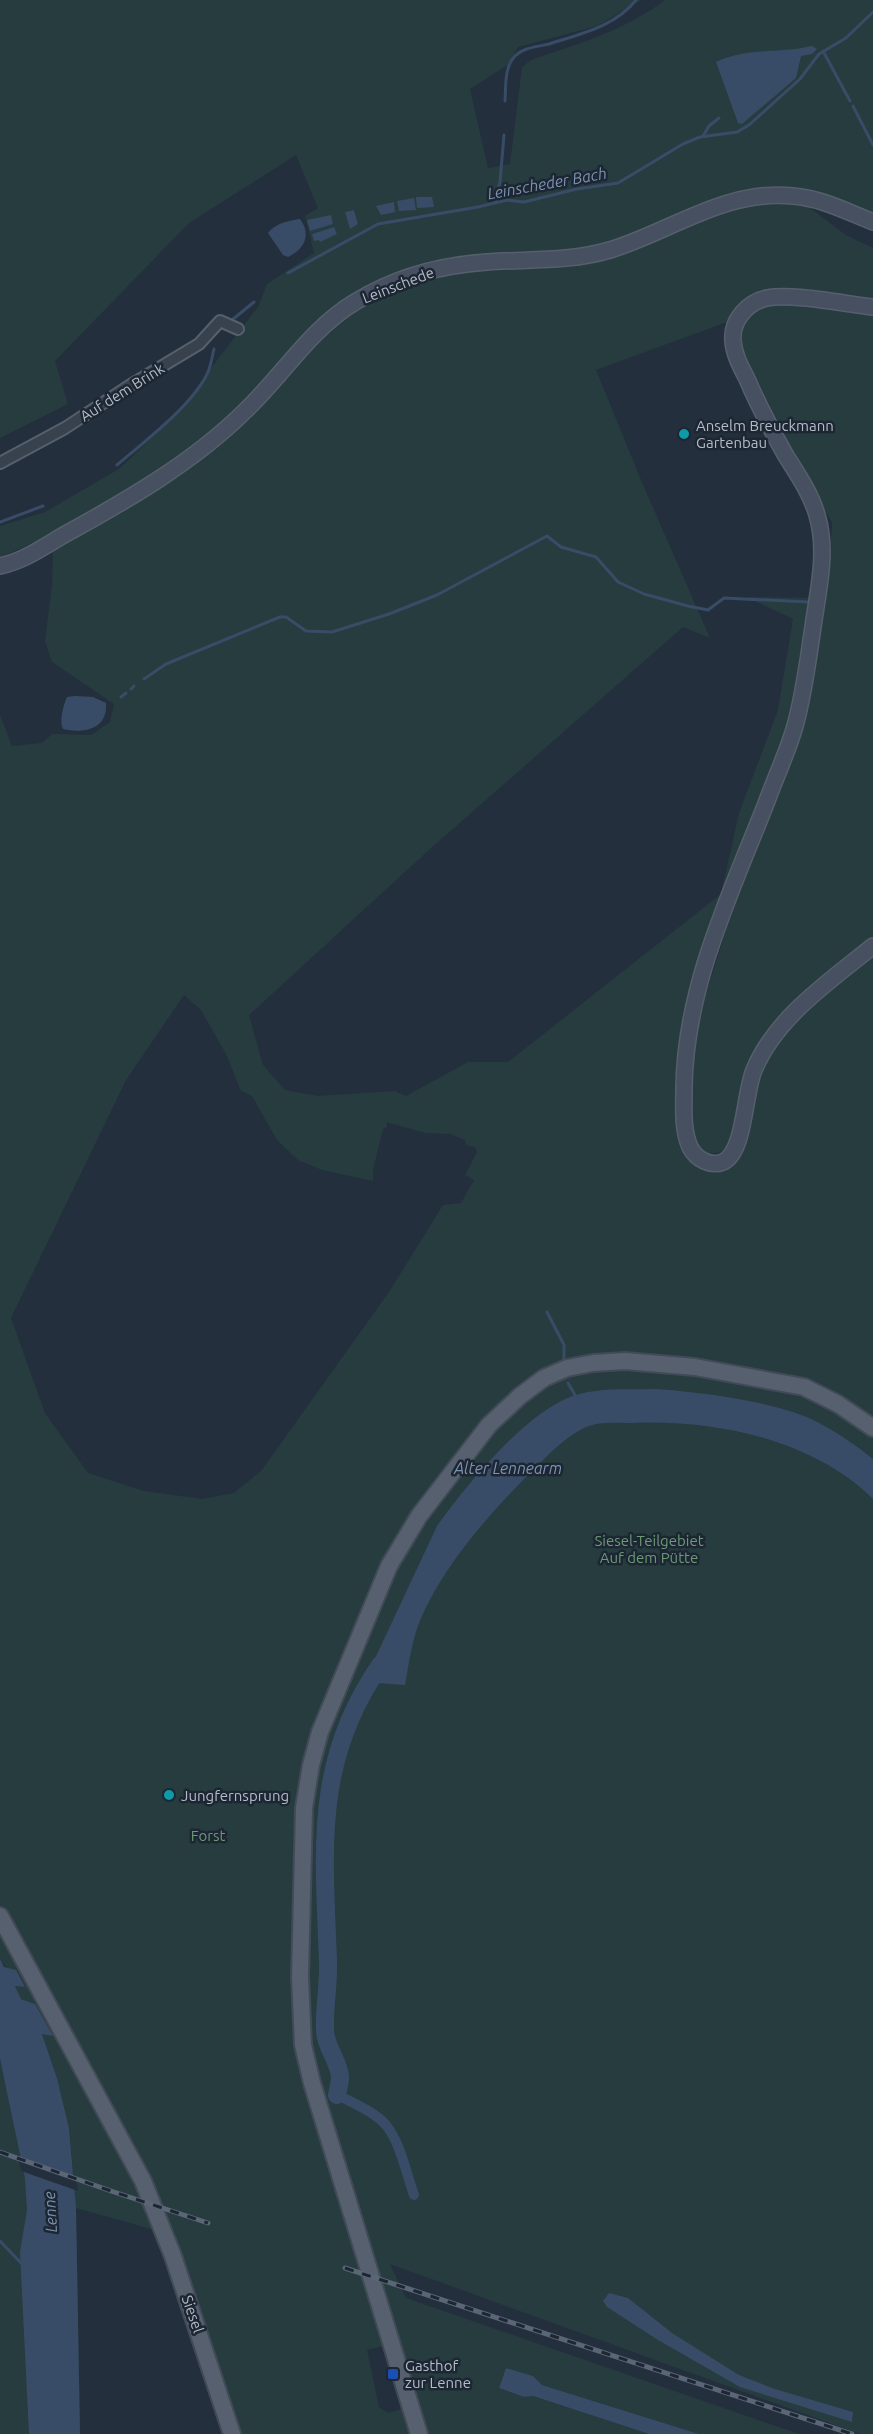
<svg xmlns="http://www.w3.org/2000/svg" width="873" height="2434" font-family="Ubuntu,sans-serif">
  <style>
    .green { fill: #263c3f; fill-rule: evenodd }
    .water { fill: #394c67 }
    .pier { fill: #242f3e }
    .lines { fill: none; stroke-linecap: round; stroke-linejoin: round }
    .stream { stroke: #394c67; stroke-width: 3 }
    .canal { stroke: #394c67; stroke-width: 10 }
    .river { stroke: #394c67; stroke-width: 18 }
    .street-casing { stroke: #565f6c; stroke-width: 14 }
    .secondary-casing { stroke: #565f6c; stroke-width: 18 }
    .primary-casing { stroke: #414a57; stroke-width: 20 }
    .street { stroke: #38414e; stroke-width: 10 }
    .secondary { stroke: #465061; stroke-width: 15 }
    .primary { stroke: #56606e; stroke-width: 16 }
    .rail-casing { stroke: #5a6575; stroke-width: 5 }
    .rail { stroke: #1d2633; stroke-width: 3; stroke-dasharray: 9; stroke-linecap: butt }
    .culture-dot { fill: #0f9aa8; stroke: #1d2633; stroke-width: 2 }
    .transit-dot { fill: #1a4fb4; stroke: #1d2633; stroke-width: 2 }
    .labels { text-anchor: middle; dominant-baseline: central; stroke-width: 5; stroke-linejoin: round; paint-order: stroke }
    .street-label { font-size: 15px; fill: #b4bcc9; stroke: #1d2633 }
    .poi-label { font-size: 15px; fill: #b4bcc9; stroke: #1d2633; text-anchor: start }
    .park-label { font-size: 15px; fill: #6b9a76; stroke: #1d2633 }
    .water-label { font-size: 16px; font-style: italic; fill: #7c92b1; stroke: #1d2633 }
  </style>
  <rect width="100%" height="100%" fill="#242f3e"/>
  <g class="green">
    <path d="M 0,0 L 641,0 L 597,26 L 518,47 L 509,64 L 470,89 L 488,168 L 510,164 L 522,67 L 531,60 C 578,44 626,30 665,0 L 873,0 L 873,217 L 795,193 L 753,202 L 806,205 L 846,235 L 873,248 L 873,303 L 763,293 L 746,299 L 727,322 L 596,370 L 641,480 L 710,638 L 683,627 L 430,849 L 249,1015 L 263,1065 L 285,1090 L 318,1096 L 395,1091 L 406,1096 L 468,1062 L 508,1062 L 721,894 L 739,813 L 778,710 L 793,619 L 747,597 L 812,598 L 789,724 L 721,894 L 681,1037 L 678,1072 L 688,1152 L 697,1166 L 710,1170 L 737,1158 C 754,1135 750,1100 759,1073 C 772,1031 839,981 873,953 L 873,2434 L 860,2434 L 390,2264 L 406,2298 L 799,2434 L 699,2434 L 542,2385 L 533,2376 L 506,2368 L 499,2388 L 524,2397 L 533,2396 L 649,2434 L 235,2434 L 155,2230 L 76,2208 L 80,2434 L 0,2434 L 0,2060 L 4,2074 L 75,2192 L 69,2128 L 57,2078 L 42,2033 L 52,2036 L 35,2004 L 21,1999 L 14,1986 L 24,1987 C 18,1975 6,1970 0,1959 L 0,715 L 12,746 L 42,743 L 52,734 L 91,735 L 110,722 L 114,704 L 52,662 L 45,641 L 52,584 L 53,549 L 182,461 L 50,536 L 0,557 L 0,526 L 45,512 L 119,469 L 172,419 L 258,307 L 267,284 L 314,253 L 305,216 L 318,208 L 296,155 L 189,223 L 55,361 L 68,404 L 0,438 ZM 354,210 L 358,224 L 350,228 L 345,212 ZM 334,227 L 337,234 L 319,240 L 312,234 ZM 184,995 L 201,1010 L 226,1054 L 241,1091 L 252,1096 L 277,1140 L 298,1160 L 322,1170 L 373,1181 L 373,1170 L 383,1129 L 387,1127 L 387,1122 L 425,1133 L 451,1134 L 465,1140 L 466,1145 L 475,1147 L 477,1152 L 465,1175 L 474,1180 L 461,1203 L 443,1205 L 389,1292 L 261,1471 L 234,1493 L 202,1499 L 144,1491 L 88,1473 L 45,1413 L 11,1318 L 126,1080 ZM 391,2344 L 411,2406 L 388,2413 L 379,2407 L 367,2350 Z"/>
    <path d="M 783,301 L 873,313 L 873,937 L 797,1000 L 776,1020 L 759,1044 L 747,1070 L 737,1107 L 733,1140 L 723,1152 L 709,1154 L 700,1149 L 695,1142 L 689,1101 L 693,1035 L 727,927 L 800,731 L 816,643 L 832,528 L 832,522 C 812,490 734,366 739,335 C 743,313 764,305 783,301 Z"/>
  </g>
  <g class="water">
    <path d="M 812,46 L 817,49 L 812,54 L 801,56 L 796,78 L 742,124 L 738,123 L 716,62 C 749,47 778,54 812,46 Z"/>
    <path d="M 416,197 L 432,197 L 434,207 L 417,208 Z"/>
    <path d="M 414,198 L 416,210 L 399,211 L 397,201 Z"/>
    <path d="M 394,202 L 395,212 L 381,215 L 376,206 Z"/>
    <path d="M 354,210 L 358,224 L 350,229 L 345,212 Z"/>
    <path d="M 331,215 L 333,224 L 310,231 L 307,220 Z"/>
    <path d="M 300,219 C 312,235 304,249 288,257 L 283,255 L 268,233 C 276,223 287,221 300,219 Z"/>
    <path d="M 334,227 L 337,234 L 320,242 L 319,240 L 314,241 L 312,234 Z"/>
    <path d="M 75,696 L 93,697 L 106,703 C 108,729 84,734 63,729 C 59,721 63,706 67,697 Z"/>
    <path d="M 656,1389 C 700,1392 781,1402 819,1423 C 838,1433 857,1446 873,1459 L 873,1499 C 813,1439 713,1419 631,1423 C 616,1423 596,1421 582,1429 C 563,1439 548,1455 533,1470 C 490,1513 446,1562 421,1618 C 412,1639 409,1663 405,1685 L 364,1682 L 437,1526 C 466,1485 526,1412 573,1396 C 599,1387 630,1390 656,1389 Z"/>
    <path d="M 0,1959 L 4,1967 L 16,1970 L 25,1987 L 15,1986 L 21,1999 L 35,2004 L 53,2036 L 42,2034 L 57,2078 L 69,2128 L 76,2208 L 80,2434 L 29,2434 L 20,2252 L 27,2210 L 25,2178 L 0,2059 Z"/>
    <path d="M 609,2293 L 628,2298 L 672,2333 L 739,2375 L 775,2389 L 853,2412 L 852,2422 L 740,2387 L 658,2340 L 607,2307 L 603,2301 Z"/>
    <path d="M 506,2368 L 533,2376 L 542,2385 L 699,2434 L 649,2434 L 533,2396 L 524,2397 L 499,2388 Z"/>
  </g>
  <path class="pier" d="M 18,2158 L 76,2178 L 78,2191 L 21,2171 Z"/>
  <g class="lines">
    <g class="stream">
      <path d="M 823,51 L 850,101"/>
      <path d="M 505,101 C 506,87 504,67 515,56 C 524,47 537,47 549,44 C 580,34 616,26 636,0"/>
      <path d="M 853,106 L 873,145"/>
      <path d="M 703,136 L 709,126 L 719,118"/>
      <path d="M 495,202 L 500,182 L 504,135"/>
      <path d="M 288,273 L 378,224 L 478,207 L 507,200 L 524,202 L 577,189 L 618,183 L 683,144 L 700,137 L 737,132 L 749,125 L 800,79 L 819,54 L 846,38 L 873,12"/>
      <path d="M 232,320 L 254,302"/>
      <path d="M 117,465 C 144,442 195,403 208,372 C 211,365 212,357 214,349"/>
      <path d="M 0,522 L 43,506"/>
      <path d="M 144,679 L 166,664 L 280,617 L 286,617 L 306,631 L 332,632 L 389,614 L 437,595 L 547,536 L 561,547 L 596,557 L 618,582 L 644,594 L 688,606 L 708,610 L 724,598 L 808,602"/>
      <path d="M 131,689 L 134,686"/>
      <path d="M 121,697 L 126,693"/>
      <path d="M 547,1312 L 564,1345 L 564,1361"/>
      <path d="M 568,1383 L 575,1395"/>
      <path d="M 0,2241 L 23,2265"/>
    </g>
    <path class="canal" d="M 334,2093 C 350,2102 374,2111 386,2125 C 401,2144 406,2173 414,2195"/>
    <path class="river" d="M 337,2095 C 338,2089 340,2083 340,2077 C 339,2061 325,2046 325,2030 C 324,2007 329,1984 328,1962 C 324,1850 313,1761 381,1664"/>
    <g class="street-casing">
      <path id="street" d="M 0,463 L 65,428 L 129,386 L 199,344 L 220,321 L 238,329"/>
    </g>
    <g class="secondary-casing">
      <g id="secondary">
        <path d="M 873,307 C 845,304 792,293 767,298 C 747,302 731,321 733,341 C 734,355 741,367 747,379 C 758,405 772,431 786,456 C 798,475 811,494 817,515 C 828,552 818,590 813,627 C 808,660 804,694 795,726 C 788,751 776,776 767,801 C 731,893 685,987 684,1088 C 684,1106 682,1130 690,1147 C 696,1159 710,1167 723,1162 C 745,1152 744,1094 754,1070 C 776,1017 830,981 873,946"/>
        <path d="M 0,566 C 23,561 42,548 62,536 C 126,501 194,462 246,410 C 284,374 309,330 355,302 C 394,278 441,265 487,262 C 528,259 569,262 610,250 C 672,231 725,189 793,196 C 821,198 848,212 873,222"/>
      </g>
    </g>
    <g class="primary-casing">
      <g id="primary">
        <path d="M 0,1916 L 143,2181 L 173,2256 L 232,2434"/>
        <path d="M 419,2434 L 312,2083 L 303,2045 L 300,1977 L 304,1808 L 311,1765 L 320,1732 L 389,1566 L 419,1516 L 489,1425 L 520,1396 L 544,1378 L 567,1368 L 593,1363 L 625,1361 L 695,1367 L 804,1387 L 838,1404 L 873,1428"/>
      </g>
    </g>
    <use href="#street" class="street"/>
    <use href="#secondary" class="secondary"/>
    <use href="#primary" class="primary"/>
    <g class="rail-casing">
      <g id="rail">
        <path d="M 0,2152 L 111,2191 L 208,2223"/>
        <path d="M 345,2268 L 852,2434"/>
      </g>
    </g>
    <use href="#rail" class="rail"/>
  </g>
  <g class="culture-dot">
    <circle cx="684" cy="434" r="6"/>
    <circle cx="169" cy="1795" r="6"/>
  </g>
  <rect class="transit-dot" x="387" y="2368" width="12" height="12" rx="3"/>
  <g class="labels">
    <g class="street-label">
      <text transform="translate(398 285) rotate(-21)">Leinschede</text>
      <text transform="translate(122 392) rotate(-32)">Auf dem Brink</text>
      <text transform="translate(193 2314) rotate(71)">Siesel</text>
    </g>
    <g class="poi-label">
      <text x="696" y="425">Anselm Breuckmann<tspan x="696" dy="17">Gartenbau</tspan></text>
      <text x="181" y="1795">Jungfernsprung</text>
      <text x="405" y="2365">Gasthof<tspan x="405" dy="17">zur Lenne</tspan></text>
    </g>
    <g class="park-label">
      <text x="649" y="1540">Siesel-Teilgebiet<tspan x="649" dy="17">Auf dem Pütte</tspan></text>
      <text x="208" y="1835">Forst</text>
    </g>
    <g class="water-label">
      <text transform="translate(547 183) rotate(-10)">Leinscheder Bach</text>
      <text x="508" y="1468">Alter Lennearm</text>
      <text transform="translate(50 2212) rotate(-93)">Lenne</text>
    </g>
  </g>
</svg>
